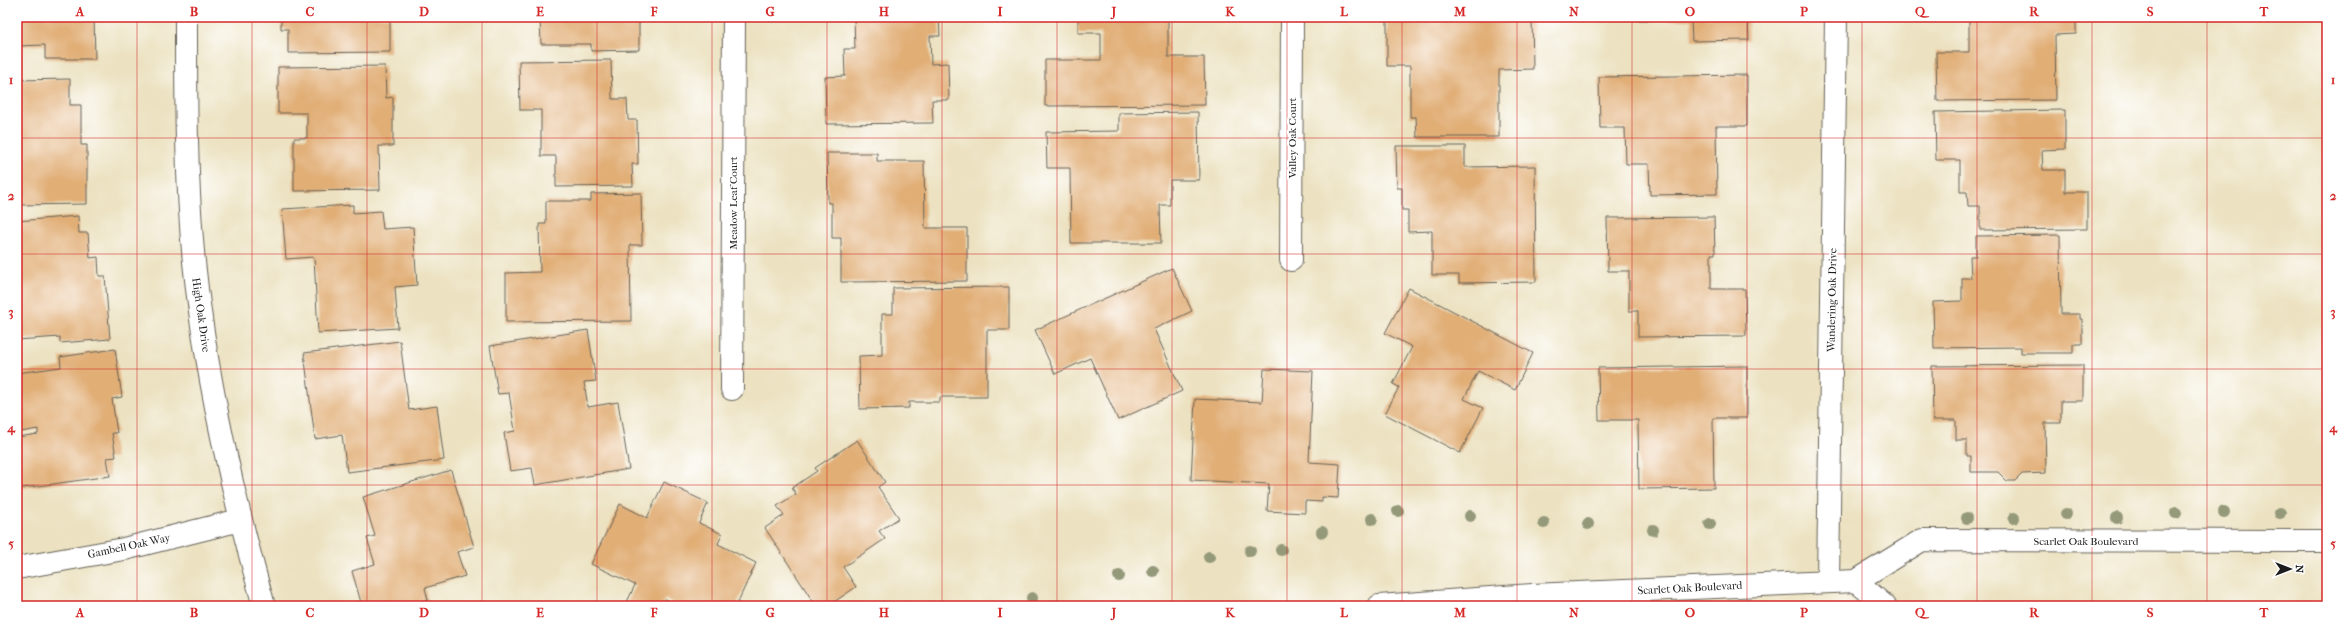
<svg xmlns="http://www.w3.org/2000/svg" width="2344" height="623" font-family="'IM FELL French Canon',serif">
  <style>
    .building { fill: #e1ae76 }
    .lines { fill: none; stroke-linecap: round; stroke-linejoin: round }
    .minor-casing { stroke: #656156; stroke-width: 24 }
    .tertiary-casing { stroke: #656156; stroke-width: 24 }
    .minor { stroke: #fff; stroke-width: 22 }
    .tertiary { stroke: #fff; stroke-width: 22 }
    .tree { fill: #94997a }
    .grid { fill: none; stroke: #d62828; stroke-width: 1; stroke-opacity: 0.55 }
    .labels { text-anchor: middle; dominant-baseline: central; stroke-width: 4; stroke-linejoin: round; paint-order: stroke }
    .street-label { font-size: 11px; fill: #1c1c1c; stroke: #fff }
    .neatline { fill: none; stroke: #d62828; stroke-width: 1.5 }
    .grid-label { font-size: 13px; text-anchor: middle; font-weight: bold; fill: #d62828 }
  </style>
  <rect width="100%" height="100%" fill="#fff"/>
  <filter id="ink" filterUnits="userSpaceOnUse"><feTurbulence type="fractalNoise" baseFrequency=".025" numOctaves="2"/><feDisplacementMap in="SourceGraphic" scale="8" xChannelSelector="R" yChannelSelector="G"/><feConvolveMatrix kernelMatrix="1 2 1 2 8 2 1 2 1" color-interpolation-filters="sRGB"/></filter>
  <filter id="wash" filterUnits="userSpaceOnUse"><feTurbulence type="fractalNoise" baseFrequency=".012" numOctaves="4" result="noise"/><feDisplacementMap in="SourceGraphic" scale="16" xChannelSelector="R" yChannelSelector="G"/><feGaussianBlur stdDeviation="0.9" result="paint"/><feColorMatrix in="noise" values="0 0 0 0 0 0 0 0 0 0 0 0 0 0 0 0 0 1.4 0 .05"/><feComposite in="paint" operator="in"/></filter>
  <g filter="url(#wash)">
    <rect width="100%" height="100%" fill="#ece2c1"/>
    <g id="blocks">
      <g class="building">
        <path d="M 17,17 L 94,17 L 95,59 L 45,59 L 45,45 L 17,46 Z"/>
        <path d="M 281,17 L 390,17 L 390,52 L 288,53 L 288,29 L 281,29 Z"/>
        <path d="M 540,17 L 639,17 L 639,50 L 591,51 L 591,44 L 541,44 Z"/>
        <path d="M 854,17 L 939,17 L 940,36 L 930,36 L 931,64 L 948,63 L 949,100 L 932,100 L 933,123 L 826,124 L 825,77 L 845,76 L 844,49 L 855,49 Z"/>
        <path d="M 1078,17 L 1168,17 L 1168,57 L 1204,57 L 1205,105 L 1045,106 L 1045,60 L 1101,60 L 1101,33 L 1078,33 Z"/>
        <path d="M 1532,17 L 1533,69 L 1499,70 L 1499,137 L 1417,137 L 1416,117 L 1410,117 L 1410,66 L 1387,66 L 1387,19 Z"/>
        <path d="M 1627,17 L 1748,17 L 1749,40 L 1692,41 L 1691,20 L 1627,20 Z"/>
        <path d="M 1969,17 L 2076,17 L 2076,34 L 2055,35 L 2056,100 L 1937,101 L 1936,52 L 1969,52 Z"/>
        <path d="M 611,60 L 612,99 L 627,99 L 628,120 L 637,120 L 638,164 L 632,164 L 633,186 L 556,187 L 556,156 L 541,156 L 541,110 L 520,110 L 519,61 Z"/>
        <path d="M 385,66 L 386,98 L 393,97 L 393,146 L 379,146 L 380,190 L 294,191 L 294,138 L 307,138 L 307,113 L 278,113 L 278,67 Z"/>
        <path d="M 1747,75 L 1747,126 L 1716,126 L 1717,194 L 1650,195 L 1649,164 L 1626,164 L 1625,128 L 1600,128 L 1599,77 Z"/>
        <path d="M 70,79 L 70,105 L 81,105 L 81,145 L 87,145 L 87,204 L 17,205 L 17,80 Z"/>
        <path d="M 2065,110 L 2065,149 L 2042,150 L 2043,170 L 2065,170 L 2065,192 L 2087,192 L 2087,229 L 1980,230 L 1980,206 L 1968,206 L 1967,192 L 1960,192 L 1960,160 L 1936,160 L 1935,112 Z"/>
        <path d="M 1198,112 L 1199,180 L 1170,180 L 1170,205 L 1160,205 L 1161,243 L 1071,243 L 1070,168 L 1047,168 L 1046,132 L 1119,131 L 1119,113 Z"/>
        <path d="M 1396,146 L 1465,146 L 1465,167 L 1535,166 L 1536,282 L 1459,283 L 1459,275 L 1432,275 L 1432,231 L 1408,232 L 1408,210 L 1402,210 L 1402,188 L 1397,188 Z"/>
        <path d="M 827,153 L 877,153 L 877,161 L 924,161 L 925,228 L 967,228 L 967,281 L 841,282 L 841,238 L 832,238 L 832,203 L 828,203 Z"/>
        <path d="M 641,193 L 642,245 L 630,245 L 631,321 L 506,322 L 506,273 L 540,272 L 539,224 L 546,224 L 546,201 L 591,201 L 591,194 Z"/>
        <path d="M 353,205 L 353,213 L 381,211 L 383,229 L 413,227 L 417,285 L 395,287 L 398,328 L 318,333 L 314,257 L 286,259 L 282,209 Z"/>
        <path d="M 78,216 L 79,233 L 88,233 L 90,258 L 98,257 L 99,276 L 105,276 L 110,339 L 60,343 L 60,337 L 17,340 L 17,221 Z"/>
        <path d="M 1714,217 L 1715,254 L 1711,254 L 1711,289 L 1745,289 L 1746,336 L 1638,337 L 1638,311 L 1629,311 L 1629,271 L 1608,271 L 1607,218 Z"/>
        <path d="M 2060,235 L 2061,314 L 2080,314 L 2080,319 L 2082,319 L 2082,344 L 2073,344 L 2073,353 L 2021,353 L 2021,347 L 1934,348 L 1933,302 L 1962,301 L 1962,278 L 1971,278 L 1970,256 L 1976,256 L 1976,236 Z"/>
        <path d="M 1172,268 L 1192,311 L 1154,329 L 1182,391 L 1118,420 L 1090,358 L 1055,374 L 1035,330 Z"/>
        <path d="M 1009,287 L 1009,330 L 987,330 L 987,397 L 940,397 L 940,402 L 909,402 L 909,408 L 860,409 L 859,356 L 882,355 L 882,314 L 893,314 L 893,288 Z"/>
        <path d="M 1409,288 L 1533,353 L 1515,390 L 1478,371 L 1464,399 L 1483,408 L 1460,453 L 1385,414 L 1399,387 L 1393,384 L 1412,347 L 1385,333 Z"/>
        <path d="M 588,330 L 596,381 L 584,382 L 588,407 L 618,402 L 629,469 L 535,485 L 532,468 L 510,471 L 504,433 L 515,431 L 509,393 L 498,394 L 490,346 Z"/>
        <path d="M 400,341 L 409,410 L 437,406 L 444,460 L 347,472 L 342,435 L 315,439 L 304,353 Z"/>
        <path d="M 115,349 L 122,397 L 112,399 L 117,433 L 112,433 L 116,457 L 107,458 L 110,476 L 17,489 L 17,437 L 38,434 L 38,429 L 21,432 L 17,405 L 17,373 L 61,367 L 60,357 Z"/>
        <path d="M 2083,365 L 2083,401 L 2061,401 L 2061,423 L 2045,423 L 2046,473 L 2022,474 L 2015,481 L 2007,481 L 1998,472 L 1971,472 L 1971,456 L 1967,456 L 1967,440 L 1956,440 L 1956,420 L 1933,420 L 1932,366 Z"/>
        <path d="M 1747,366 L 1747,418 L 1713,418 L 1714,488 L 1639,489 L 1638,420 L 1599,420 L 1598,368 Z"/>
        <path d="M 1264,369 L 1313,371 L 1309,462 L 1340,464 L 1338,498 L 1322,497 L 1322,502 L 1305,501 L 1305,513 L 1267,511 L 1269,484 L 1191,480 L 1195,399 L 1262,402 Z"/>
        <path d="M 857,440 L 885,482 L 878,487 L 899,518 L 879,531 L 885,539 L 843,567 L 856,587 L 828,606 L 816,606 L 765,528 L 784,515 L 777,506 L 796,494 L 792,488 L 817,471 L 815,468 Z"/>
        <path d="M 451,470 L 474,547 L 457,552 L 465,576 L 425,588 L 428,600 L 406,606 L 362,606 L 352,571 L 375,564 L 367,538 L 375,536 L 363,497 Z"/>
        <path d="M 664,482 L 708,503 L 699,523 L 722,534 L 718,544 L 756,563 L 736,606 L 680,606 L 665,599 L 662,606 L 631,606 L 626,604 L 635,585 L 591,564 L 620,504 L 647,518 Z"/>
      </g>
    </g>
  </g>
  <g filter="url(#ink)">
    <use href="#blocks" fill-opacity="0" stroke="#656156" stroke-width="1"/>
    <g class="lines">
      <g class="minor-casing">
        <g id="minor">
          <path d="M 186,17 C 186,99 186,181 194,262 C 206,379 232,493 264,606"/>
          <path d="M 1291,260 L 1292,17"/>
          <path d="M 732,389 L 734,17"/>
          <path d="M 17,568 L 124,549 L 240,520"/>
          <path d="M 1828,582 L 1836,17"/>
        </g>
      </g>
      <g class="tertiary-casing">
        <g id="tertiary">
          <path d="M 1856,581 L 1885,606"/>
          <path d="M 1379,606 L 1532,595 L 1856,581 L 1922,540 L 2327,541"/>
        </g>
      </g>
      <use href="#minor" class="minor"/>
      <use href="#tertiary" class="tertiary"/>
    </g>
    <g class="tree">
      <circle cx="1398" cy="511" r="6"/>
      <circle cx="2224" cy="512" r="6"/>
      <circle cx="2176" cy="513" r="6"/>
      <circle cx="2280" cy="513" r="6"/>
      <circle cx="2066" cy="514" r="6"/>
      <circle cx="1470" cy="516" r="6"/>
      <circle cx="1967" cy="518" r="6"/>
      <circle cx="2014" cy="518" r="6"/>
      <circle cx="2117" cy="518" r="6"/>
      <circle cx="1372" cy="519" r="6"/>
      <circle cx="1544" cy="523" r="6"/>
      <circle cx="1588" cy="524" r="6"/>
      <circle cx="1710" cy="524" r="6"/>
      <circle cx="1653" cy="530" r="6"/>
      <circle cx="1322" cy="532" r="6"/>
      <circle cx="1281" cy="550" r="6"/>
      <circle cx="1250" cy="551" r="6"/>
      <circle cx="1209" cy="557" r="6"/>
      <circle cx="1153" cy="571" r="6"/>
      <circle cx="1119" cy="576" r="6"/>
      <circle cx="1032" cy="598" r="6"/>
    </g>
  </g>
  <path class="grid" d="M 137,17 L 137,606M 252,17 L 252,606M 367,17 L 367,606M 482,17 L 482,606M 597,17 L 597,606M 712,17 L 712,606M 827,17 L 827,606M 942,17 L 942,606M 1057,17 L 1057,606M 1172,17 L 1172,606M 1287,17 L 1287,606M 1402,17 L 1402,606M 1517,17 L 1517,606M 1632,17 L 1632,606M 1747,17 L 1747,606M 1862,17 L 1862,606M 1977,17 L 1977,606M 2092,17 L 2092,606M 2207,17 L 2207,606M 17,138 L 2327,138M 17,254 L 2327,254M 17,369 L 2327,369M 17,485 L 2327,485"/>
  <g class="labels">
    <g class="street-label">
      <text transform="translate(1292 138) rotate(-90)">Valley Oak Court</text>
      <text transform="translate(733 203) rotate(-90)">Meadow Leaf Court</text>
      <text transform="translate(1832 300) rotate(-89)">Wandering Oak Drive</text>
      <text transform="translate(201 315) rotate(82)">High Oak Drive</text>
      <text x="2086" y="541">Scarlet Oak Boulevard</text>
      <text transform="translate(129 546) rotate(-12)">Gambell Oak Way</text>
      <text transform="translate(1690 588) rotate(-3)">Scarlet Oak Boulevard</text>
    </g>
  </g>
  <rect width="2344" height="623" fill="none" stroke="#fff" stroke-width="44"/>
  <g transform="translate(2290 569) rotate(90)" stroke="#ffffff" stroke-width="3" paint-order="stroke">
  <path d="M0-3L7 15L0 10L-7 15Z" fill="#1c1c1c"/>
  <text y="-6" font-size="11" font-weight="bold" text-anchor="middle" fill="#1c1c1c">N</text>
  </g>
  <rect x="22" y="22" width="2300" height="579" class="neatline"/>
  <g class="grid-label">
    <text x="80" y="16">A</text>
    <text x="194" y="16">B</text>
    <text x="310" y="16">C</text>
    <text x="424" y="16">D</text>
    <text x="540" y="16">E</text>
    <text x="654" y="16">F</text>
    <text x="770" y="16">G</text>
    <text x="884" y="16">H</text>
    <text x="1000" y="16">I</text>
    <text x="1114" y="16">J</text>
    <text x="1230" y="16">K</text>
    <text x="1344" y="16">L</text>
    <text x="1460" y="16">M</text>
    <text x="1574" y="16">N</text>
    <text x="1690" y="16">O</text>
    <text x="1804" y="16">P</text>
    <text x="1920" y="16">Q</text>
    <text x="2034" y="16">R</text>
    <text x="2150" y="16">S</text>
    <text x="2264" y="16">T</text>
    <text x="11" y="84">1</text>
    <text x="2333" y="84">1</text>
    <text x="11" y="200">2</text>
    <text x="2333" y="200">2</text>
    <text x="11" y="316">3</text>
    <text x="2333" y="316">3</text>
    <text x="11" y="432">4</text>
    <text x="2333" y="432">4</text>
    <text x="11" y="548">5</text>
    <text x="2333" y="548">5</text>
    <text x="80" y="617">A</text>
    <text x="194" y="617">B</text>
    <text x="310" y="617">C</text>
    <text x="424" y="617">D</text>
    <text x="540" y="617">E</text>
    <text x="654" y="617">F</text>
    <text x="770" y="617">G</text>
    <text x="884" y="617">H</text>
    <text x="1000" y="617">I</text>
    <text x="1114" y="617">J</text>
    <text x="1230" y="617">K</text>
    <text x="1344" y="617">L</text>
    <text x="1460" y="617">M</text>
    <text x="1574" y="617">N</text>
    <text x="1690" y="617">O</text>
    <text x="1804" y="617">P</text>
    <text x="1920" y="617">Q</text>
    <text x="2034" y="617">R</text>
    <text x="2150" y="617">S</text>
    <text x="2264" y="617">T</text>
  </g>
</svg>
